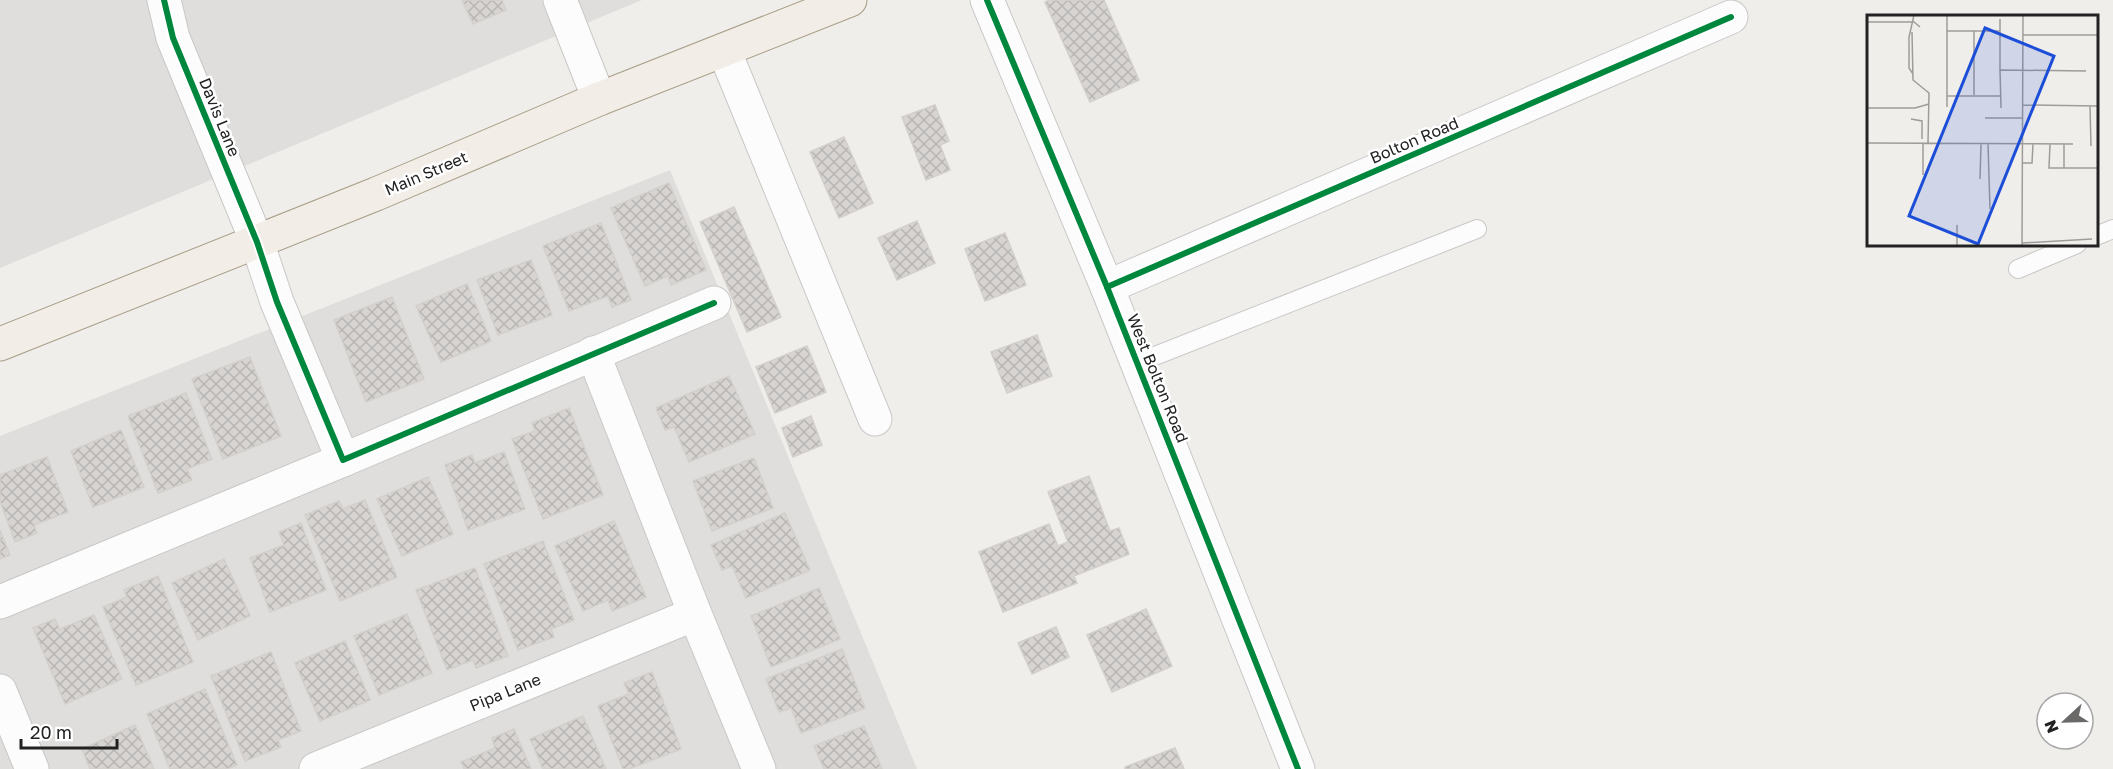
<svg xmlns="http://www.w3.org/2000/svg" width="2113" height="769" font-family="'Golos Text',sans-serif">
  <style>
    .residential { fill: #dfdedc }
    .building { fill: url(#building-cross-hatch); stroke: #d3d0cc; stroke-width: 1.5 }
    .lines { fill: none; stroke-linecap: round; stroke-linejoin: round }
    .service-casing { stroke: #c9c8c7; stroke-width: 20 }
    .minor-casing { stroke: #c9c8c7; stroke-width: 35 }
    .primary-casing { stroke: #a79c86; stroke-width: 35 }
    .service { stroke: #fdfcfc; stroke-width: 18 }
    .minor { stroke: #fdfcfc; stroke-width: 33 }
    .primary { stroke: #f3ede7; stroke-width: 33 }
    .cycleway-casing { stroke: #fff; stroke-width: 10 }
    .cycleway { stroke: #00873e; stroke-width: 6 }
    .labels { text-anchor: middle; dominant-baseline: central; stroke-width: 5; stroke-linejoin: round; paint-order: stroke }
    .street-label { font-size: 16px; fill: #222; stroke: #fff }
    .inset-road { fill: none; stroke: #9e9c9b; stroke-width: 1.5 }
    .view { fill: #1d4ed8; fill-opacity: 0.15; stroke: #1d4ed8; stroke-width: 3 }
    .inset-edge { fill: none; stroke: #222; stroke-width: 3 }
  </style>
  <defs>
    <pattern id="building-cross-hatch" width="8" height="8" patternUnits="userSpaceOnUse" patternTransform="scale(1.5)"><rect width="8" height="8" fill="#d7d4d2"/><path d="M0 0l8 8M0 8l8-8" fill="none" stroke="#b8b6b4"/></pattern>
  </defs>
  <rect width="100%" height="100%" fill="#f0eeeb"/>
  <g class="residential">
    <path d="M 0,0 L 642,0 L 0,268 Z"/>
    <path d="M 670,170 L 917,769 L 0,769 L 0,436 Z"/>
  </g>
  <g class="building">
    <path d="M 462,0 L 502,0 L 506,10 L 473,24 Z"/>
    <path d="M 1049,0 L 1104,0 L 1139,80 L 1090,102 L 1045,2 Z"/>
    <path d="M 935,105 L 949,141 L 940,145 L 950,170 L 926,180 L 902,117 Z"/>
    <path d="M 844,137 L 873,203 L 839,218 L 810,152 Z"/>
    <path d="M 669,183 L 706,270 L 671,285 L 668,276 L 645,286 L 611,208 Z"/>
    <path d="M 734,207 L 781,317 L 747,332 L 700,222 Z"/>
    <path d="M 917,221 L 935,263 L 897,280 L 878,238 Z"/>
    <path d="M 601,223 L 631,300 L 612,307 L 608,296 L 569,311 L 543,246 Z"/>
    <path d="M 1005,233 L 1026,285 L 985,301 L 965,249 Z"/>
    <path d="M 531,260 L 552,315 L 498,335 L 477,280 Z"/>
    <path d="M 467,284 L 491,341 L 441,362 L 416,306 Z"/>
    <path d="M 392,297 L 424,379 L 366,402 L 334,320 Z"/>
    <path d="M 1037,335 L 1052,376 L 1007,393 L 991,352 Z"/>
    <path d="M 807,346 L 826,392 L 775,413 L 756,367 Z"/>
    <path d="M 250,357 L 281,436 L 223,459 L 192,379 Z"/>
    <path d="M 729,376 L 755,434 L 689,462 L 674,427 L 665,430 L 656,408 Z"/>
    <path d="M 186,393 L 212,459 L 187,469 L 192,480 L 158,493 L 128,416 Z"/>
    <path d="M 569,408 L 603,495 L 543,519 L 512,439 L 535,431 L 532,423 Z"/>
    <path d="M 811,416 L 822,445 L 793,457 L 782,428 Z"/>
    <path d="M 121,430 L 144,487 L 93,507 L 71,451 Z"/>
    <path d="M 504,452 L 525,509 L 468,530 L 445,465 L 472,455 L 475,463 Z"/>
    <path d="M 47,457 L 68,512 L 34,525 L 37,533 L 15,542 L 0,501 L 0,475 Z"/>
    <path d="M 754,458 L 773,508 L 712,531 L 693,481 Z"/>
    <path d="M 1089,476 L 1110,531 L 1119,528 L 1129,554 L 1074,576 L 1077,583 L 1003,612 L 979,552 L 1049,524 L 1058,546 L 1068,542 L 1048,492 Z"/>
    <path d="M 428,477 L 453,534 L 402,556 L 377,499 Z"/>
    <path d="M 365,500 L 397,577 L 340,601 L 305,515 L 339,501 L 343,509 Z"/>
    <path d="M 785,513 L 810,570 L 746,598 L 732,566 L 722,570 L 711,545 Z"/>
    <path d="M 614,521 L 646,597 L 612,611 L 608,600 L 583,611 L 555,546 Z"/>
    <path d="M 301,523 L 326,590 L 270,612 L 250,558 L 284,545 L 279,532 Z"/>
    <path d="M 0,530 L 10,555 L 0,559 Z"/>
    <path d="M 543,541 L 574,620 L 551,629 L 554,637 L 518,650 L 484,564 Z"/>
    <path d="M 224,559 L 250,616 L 198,640 L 172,583 Z"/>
    <path d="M 475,568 L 508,656 L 476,668 L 473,660 L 447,670 L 416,590 Z"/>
    <path d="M 158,576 L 193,662 L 136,685 L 103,607 L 127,597 L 124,590 Z"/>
    <path d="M 819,588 L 840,639 L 771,667 L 751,616 Z"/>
    <path d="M 1146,609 L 1172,666 L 1112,692 L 1087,635 Z"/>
    <path d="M 407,614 L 432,673 L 379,695 L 354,636 Z"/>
    <path d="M 94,615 L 122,679 L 65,704 L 33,628 L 55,619 L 60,629 Z"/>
    <path d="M 1056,627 L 1069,657 L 1032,674 L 1018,643 Z"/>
    <path d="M 345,641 L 370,700 L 320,721 L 295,663 Z"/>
    <path d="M 842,649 L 865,708 L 801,733 L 791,708 L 779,712 L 766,679 Z"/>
    <path d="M 271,652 L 301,731 L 278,740 L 281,747 L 245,761 L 211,676 Z"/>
    <path d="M 652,672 L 681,749 L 629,769 L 623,769 L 598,706 L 629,694 L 624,683 Z"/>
    <path d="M 205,689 L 237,765 L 227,769 L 170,769 L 147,714 Z"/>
    <path d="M 583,716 L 606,769 L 543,769 L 530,739 Z"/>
    <path d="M 135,725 L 154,769 L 90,769 L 82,749 Z"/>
    <path d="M 864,726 L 882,769 L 824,769 L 814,746 Z"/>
    <path d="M 514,729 L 531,769 L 464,769 L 461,762 L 495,748 L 492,738 Z"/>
    <path d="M 1175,748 L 1184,769 L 1125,769 L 1125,767 Z"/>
  </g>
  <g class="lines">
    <g class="service-casing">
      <g id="service">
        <path d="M 2096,236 L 2113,229"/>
        <path d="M 2018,269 L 2077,244"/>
        <path d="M 1137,363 L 1477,229"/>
      </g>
    </g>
    <g class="minor-casing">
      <g id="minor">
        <path d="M 164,0 L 173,38 L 257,242 L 277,302 L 343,460 L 714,303"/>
        <path d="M 560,0 L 599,99"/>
        <path d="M 987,0 L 1107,287 L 1298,769"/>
        <path d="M 724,50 L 875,419"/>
        <path d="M 1107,287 L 1731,17"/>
        <path d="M 593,353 L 695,614 L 759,769"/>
        <path d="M 0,602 L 343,460"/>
        <path d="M 0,691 L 32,769"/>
        <path d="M 316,769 L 695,614"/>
      </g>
    </g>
    <g class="primary-casing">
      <path id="primary" d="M 0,344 L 376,194 L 599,99 L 850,0"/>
    </g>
    <use href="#service" class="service"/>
    <use href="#minor" class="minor"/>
    <use href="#primary" class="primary"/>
    <g class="cycleway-casing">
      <g id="cycleway">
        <path d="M 164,0 L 173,38 L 257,242 L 277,302 L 343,460 L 714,303"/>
        <path d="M 987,0 L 1107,287 L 1298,769"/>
        <path d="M 1107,287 L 1731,17"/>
      </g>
    </g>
    <use href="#cycleway" class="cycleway"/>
  </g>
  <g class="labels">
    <g class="street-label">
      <text transform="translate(220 117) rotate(68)">Davis Lane</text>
      <text transform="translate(1414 140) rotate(-23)">Bolton Road</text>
      <text transform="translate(426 173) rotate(-23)">Main Street</text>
      <text transform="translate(1158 378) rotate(68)">West Bolton Road</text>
      <text transform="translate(505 692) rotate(-22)">Pipa Lane</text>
    </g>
  </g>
  <g transform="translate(1867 15)">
    <rect width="231" height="231" fill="#f0eeeb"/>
    <path class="inset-road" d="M 80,0 L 80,92M 133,4 L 133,55M 0,7 L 47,7 L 53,12M 80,16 L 133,16M 107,16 L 107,80M 45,17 L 46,65 L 62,78 L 61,128M 156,20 L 231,20M 46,59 L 42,53 L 42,22 L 47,0M 80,81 L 134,81M 156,90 L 231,91M 223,91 L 224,131M 0,93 L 48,93 L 62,89M 134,93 L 133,55 L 219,56M 118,103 L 156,103M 44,104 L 55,106 L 55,124M 0,128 L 206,129M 121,129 L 123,194M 183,129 L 182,153 L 197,153 L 197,129M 156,148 L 165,148 L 166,129M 197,153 L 231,153M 56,160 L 56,128M 113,164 L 114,129M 90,210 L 90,231M 155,228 L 225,224M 155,231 L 156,0"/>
    <path class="view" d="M 118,13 L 187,41 L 111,229 L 42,201 Z"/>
    <rect width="231" height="231" class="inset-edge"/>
  </g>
  <g transform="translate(2065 721) rotate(248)"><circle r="28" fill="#ffffff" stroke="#a7a7a7" stroke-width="1.5"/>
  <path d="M0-4.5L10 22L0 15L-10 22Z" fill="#6a6968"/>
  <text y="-9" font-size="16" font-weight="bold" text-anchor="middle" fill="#222222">N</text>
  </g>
  <path d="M21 739v9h96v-9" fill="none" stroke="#222222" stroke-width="3"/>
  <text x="30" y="739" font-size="18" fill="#222222" stroke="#ffffff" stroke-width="4.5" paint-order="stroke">20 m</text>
</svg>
